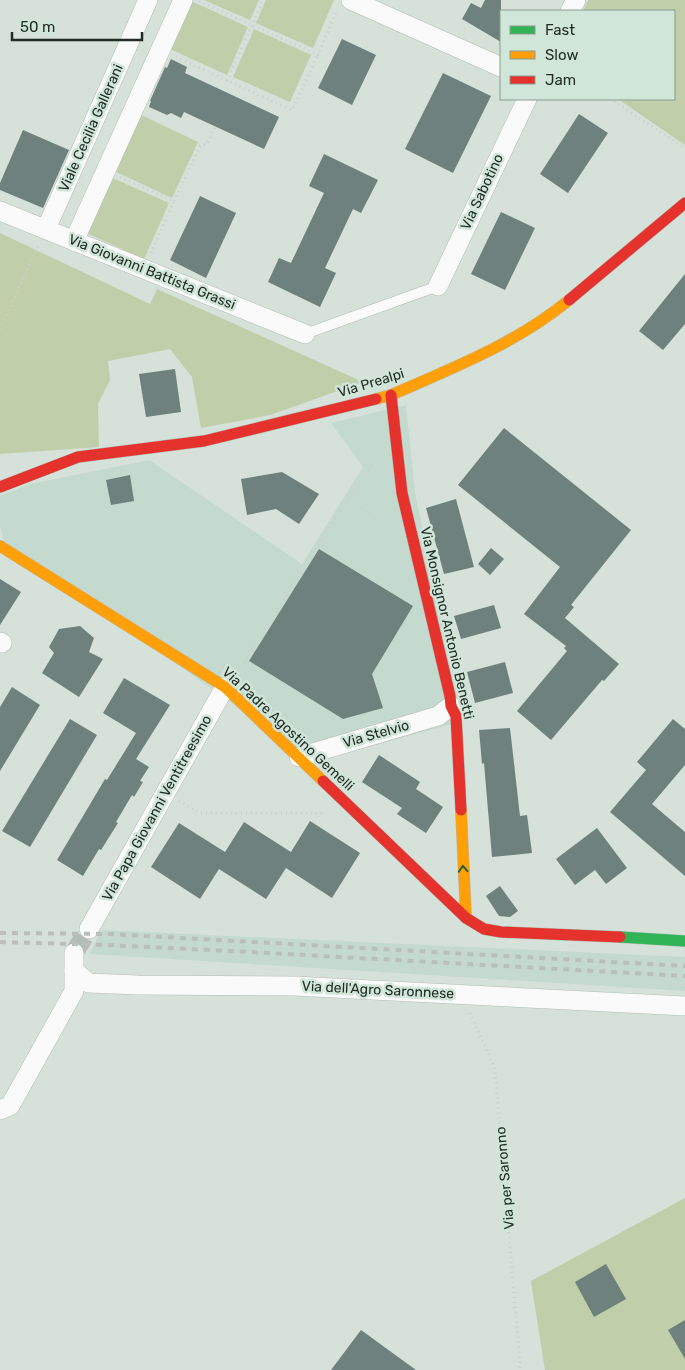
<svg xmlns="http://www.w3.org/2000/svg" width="685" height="1370" font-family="Rubik,sans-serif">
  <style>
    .built { fill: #c5dace }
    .green { fill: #c1ceaa }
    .building { fill: #6e817c }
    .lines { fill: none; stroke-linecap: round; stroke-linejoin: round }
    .street-tunnel { stroke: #b1bdb5; stroke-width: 19; stroke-dasharray: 19 9; stroke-linecap: butt }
    .lane-casing { stroke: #b2bcb6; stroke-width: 11 }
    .street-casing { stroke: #b2bcb6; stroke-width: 20 }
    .fast-casing { stroke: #b2bcb6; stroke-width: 12 }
    .slow-casing { stroke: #b2bcb6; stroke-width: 12 }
    .jam-casing { stroke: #b2bcb6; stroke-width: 12 }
    .path { stroke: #cccfcd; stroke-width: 3; stroke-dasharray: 1 4; stroke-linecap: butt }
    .lane { stroke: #f9faf9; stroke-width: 10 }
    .street { stroke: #f9faf9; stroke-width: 19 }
    .fast { stroke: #30b455; stroke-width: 11 }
    .slow { stroke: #ff9f0a; stroke-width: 11 }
    .jam { stroke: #e5322d; stroke-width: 11 }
    .rail { stroke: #bbbebc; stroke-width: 4; stroke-dasharray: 6 6; stroke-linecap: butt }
    .oneway { stroke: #286239 }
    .labels { text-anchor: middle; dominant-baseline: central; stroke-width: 5; stroke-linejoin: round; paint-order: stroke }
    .street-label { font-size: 14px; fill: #232b26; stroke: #d0e6d8 }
  </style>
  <rect width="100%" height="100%" fill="#d5e1d9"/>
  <g class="built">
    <path d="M 406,405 L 415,492 L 462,721 L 315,762 L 4,542 L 0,525 L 0,496 L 30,484 L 149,460 L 302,564 L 363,467 L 331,423 Z"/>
    <path d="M 101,930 L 685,957 L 685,991 L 90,954 Z"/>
  </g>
  <g class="green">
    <path d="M 204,0 L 259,0 L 250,20 Z"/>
    <path d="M 266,0 L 334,0 L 313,48 L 256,23 Z"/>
    <path d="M 588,0 L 685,0 L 685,145 L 618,99 L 674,99 L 674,11 L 583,11 Z"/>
    <path d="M 191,1 L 248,27 L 227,75 L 170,49 Z"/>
    <path d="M 254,29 L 311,55 L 290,102 L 233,77 Z"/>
    <path d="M 137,113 L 198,142 L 172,198 L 110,169 Z"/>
    <path d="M 108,176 L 169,203 L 144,259 L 84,232 Z"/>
    <path d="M 0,233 L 150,304 L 157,289 L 363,382 L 270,415 L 201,428 L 192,377 L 170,349 L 108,361 L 110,380 L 98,404 L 99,447 L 0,454 Z"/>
    <path d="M 685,1198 L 685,1370 L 545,1370 L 531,1281 Z"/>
  </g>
  <g class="building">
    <path d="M 485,0 L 501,0 L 501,42 L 462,19 L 471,3 L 481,8 Z"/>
    <path d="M 342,39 L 376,55 L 352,105 L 318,88 Z"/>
    <path d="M 171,59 L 187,67 L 185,73 L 279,117 L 264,149 L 184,112 L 181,118 L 171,113 L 167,115 L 149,107 L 151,101 L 150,101 L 165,67 L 167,68 Z"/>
    <path d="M 443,73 L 491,96 L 453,173 L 405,149 Z"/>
    <path d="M 579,114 L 608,133 L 568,193 L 540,174 Z"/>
    <path d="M 23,130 L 69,150 L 43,208 L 0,190 L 0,183 Z"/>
    <path d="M 324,154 L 378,180 L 361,213 L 353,209 L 325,268 L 336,273 L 320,307 L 268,282 L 279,258 L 291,263 L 324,193 L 309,186 Z"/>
    <path d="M 200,196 L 236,213 L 206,278 L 170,260 Z"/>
    <path d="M 501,212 L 535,228 L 505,290 L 471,274 Z"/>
    <path d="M 685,274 L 685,324 L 663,350 L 639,331 Z"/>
    <path d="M 175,369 L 181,412 L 146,417 L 139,374 Z"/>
    <path d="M 504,428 L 631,530 L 571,605 L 574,607 L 565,618 L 619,664 L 604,681 L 602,680 L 551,740 L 517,711 L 567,651 L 564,648 L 566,646 L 524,614 L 560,567 L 458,485 Z"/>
    <path d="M 282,472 L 319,494 L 299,524 L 276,509 L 247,515 L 241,479 Z"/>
    <path d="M 130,475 L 134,501 L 111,505 L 106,480 Z"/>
    <path d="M 456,499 L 474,567 L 444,574 L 426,508 Z"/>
    <path d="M 491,548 L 504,559 L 490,575 L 478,564 Z"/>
    <path d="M 319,549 L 413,606 L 372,674 L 383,708 L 343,719 L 249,661 Z"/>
    <path d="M 0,579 L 21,592 L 0,625 Z"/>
    <path d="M 494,605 L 501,628 L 461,639 L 454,616 Z"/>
    <path d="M 80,626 L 94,638 L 89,652 L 103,659 L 79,697 L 42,673 L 54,653 L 49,647 L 59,629 Z"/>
    <path d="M 505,662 L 513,693 L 475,703 L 467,672 Z"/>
    <path d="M 124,678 L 170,705 L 136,759 L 149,767 L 140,781 L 143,782 L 134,797 L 132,795 L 116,822 L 118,823 L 101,850 L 99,849 L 83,876 L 57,860 L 105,779 L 107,780 L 136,733 L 103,713 Z"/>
    <path d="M 12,687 L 40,705 L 0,771 L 0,707 Z"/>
    <path d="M 70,719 L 97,735 L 30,847 L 2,831 Z"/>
    <path d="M 673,719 L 685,729 L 685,765 L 652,804 L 685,832 L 685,876 L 610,812 L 646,770 L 637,762 Z"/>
    <path d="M 510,728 L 520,816 L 527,815 L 532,853 L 492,857 L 484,763 L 482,764 L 479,730 Z"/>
    <path d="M 379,755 L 420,782 L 416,789 L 443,807 L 426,833 L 397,814 L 402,808 L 362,782 Z"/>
    <path d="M 310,821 L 360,853 L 332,898 L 286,868 L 266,899 L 219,869 L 200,899 L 151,867 L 179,823 L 225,852 L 244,822 L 291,852 Z"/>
    <path d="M 597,828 L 627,868 L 606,884 L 595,870 L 575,885 L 556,859 Z"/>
    <path d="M 500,886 L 518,911 L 510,917 L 499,916 L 486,896 Z"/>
    <path d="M 606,1264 L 626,1299 L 594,1317 L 575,1282 Z"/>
    <path d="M 685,1320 L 685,1359 L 668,1330 Z"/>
    <path d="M 361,1330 L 416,1370 L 331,1370 Z"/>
  </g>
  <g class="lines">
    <path class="street-tunnel" d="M 74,953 L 89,929"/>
    <g class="lane-casing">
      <path id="lane" d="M 305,334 L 438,286"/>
    </g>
    <g class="street-casing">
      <g id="street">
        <path d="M 351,0 L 501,67"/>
        <path d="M 570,11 L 576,0"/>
        <path d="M 0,211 L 305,334"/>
        <path d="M 46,229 L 148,0"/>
        <path d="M 74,241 L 183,0"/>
        <path d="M 438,286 L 527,99"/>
        <path d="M 0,642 L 2,643"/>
        <path d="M 299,757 L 438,716 L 451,706"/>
        <path d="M 89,929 L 225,687"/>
        <path d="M 74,971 L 89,983 L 138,985 L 294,986 L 685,1006"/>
        <path d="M 0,1110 L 10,1106 L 74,991 L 74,953"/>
      </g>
    </g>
    <g class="fast-casing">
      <path id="fast" d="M 620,937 L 685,941"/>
    </g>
    <g class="slow-casing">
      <g id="slow">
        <path d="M 376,399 L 391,395 C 453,368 517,343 569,300"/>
        <path d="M 0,546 L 225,687 L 323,781"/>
        <path d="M 461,810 L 466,918"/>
      </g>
    </g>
    <g class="jam-casing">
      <g id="jam">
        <path d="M 569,300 L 685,203"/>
        <path d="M 391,395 L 402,493 L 450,696 L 451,706 L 456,716 L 461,810"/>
        <path d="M 0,487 L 78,457 L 204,441 L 376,399"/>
        <path d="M 323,781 L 466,918 L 484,929 L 501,932 L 620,937"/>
      </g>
    </g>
    <g class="path">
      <path d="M 199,1 L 318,55 L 337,10"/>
      <path d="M 176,57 L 292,110 L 318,55"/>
      <path d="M 227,81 L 263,0"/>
      <path d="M 610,99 L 685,148"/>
      <path d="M 120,177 L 174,201 L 151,253"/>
      <path d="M 174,201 L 200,146 L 207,144 L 215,126"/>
      <path d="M 0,329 L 39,244"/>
      <path d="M 348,500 L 375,518 L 386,513"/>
      <path d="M 239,672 L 301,570 L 376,459"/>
      <path d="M 179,801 L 200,813 L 324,813"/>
      <path d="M 470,1013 L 495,1069 L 520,1363 L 519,1370"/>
    </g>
    <use href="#lane" class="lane"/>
    <use href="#street" class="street"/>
    <use href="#fast" class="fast"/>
    <use href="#slow" class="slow"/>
    <use href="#jam" class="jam"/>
    <g class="rail">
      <path d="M 0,933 L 110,934 L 685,966"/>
      <path d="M 0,942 L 107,945 L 250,952 L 685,976"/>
    </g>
  </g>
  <defs><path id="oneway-chevron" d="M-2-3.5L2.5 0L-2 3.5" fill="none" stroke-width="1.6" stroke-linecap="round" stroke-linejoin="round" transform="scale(1.25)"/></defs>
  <use class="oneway" href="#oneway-chevron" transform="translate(463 869) rotate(-93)"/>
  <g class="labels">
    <g class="street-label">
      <text transform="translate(91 128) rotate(-66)">Viale Cecilia Gallerani</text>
      <text transform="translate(482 192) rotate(-65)">Via Sabotino</text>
      <text transform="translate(152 272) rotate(22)">Via Giovanni Battista Grassi</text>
      <text transform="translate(371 383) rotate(-17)">Via Prealpi</text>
      <text transform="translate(447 623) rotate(77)">Via Monsignor Antonio Benetti</text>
      <text transform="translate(288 729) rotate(43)">Via Padre Agostino Gemelli</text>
      <text transform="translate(376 734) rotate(-16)">Via Stelvio</text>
      <text transform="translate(157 808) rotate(-61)">Via Papa Giovanni Ventitreesimo</text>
      <text transform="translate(378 990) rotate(3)">Via dell'Agro Saronnese</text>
      <text transform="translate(505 1178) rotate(-95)">Via per Saronno</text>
    </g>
  </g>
  <rect x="500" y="10" width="175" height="90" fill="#d0e6d8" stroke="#8b9b91"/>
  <rect x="510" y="26" width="25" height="8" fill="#30b455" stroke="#8b9b91"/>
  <text x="545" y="35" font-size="15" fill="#232b26">Fast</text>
  <rect x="510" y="51" width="25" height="8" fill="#ff9f0a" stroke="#8b9b91"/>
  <text x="545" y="60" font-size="15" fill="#232b26">Slow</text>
  <rect x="510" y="76" width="25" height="8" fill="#e5322d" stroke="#8b9b91"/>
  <text x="545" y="85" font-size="15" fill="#232b26">Jam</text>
  <path d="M12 32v8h130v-8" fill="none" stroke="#232b26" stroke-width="2.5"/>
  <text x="20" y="32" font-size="15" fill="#232b26" stroke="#d0e6d8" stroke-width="4" paint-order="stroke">50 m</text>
</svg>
